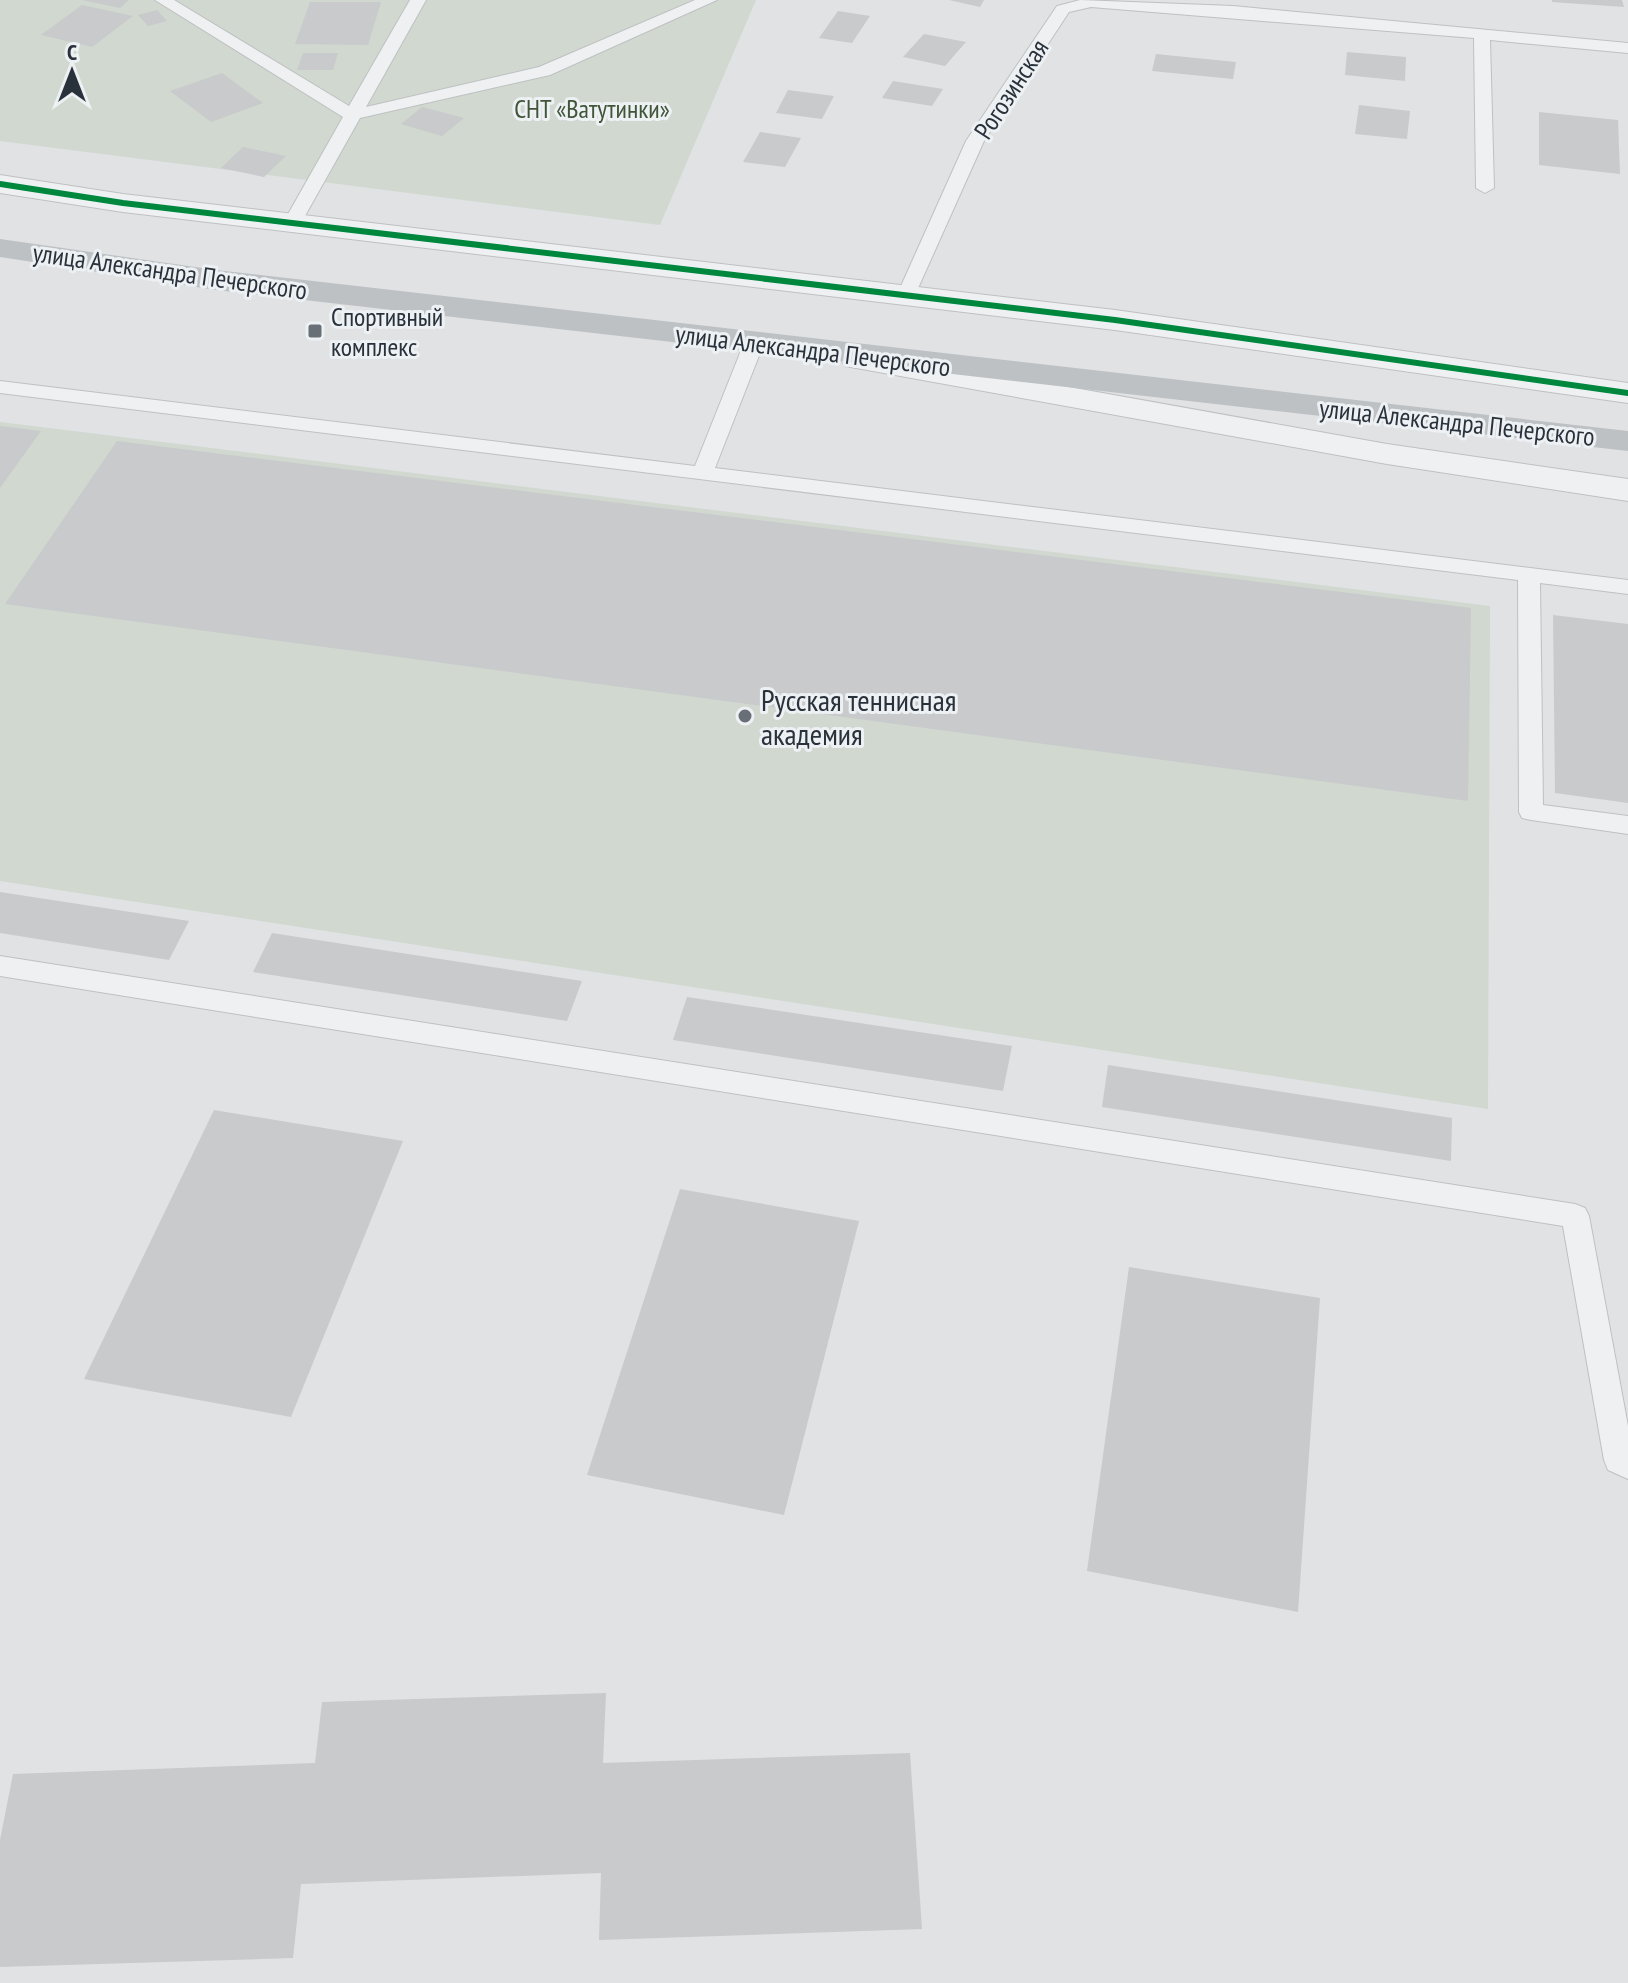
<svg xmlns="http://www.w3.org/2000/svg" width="1628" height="1983" font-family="'PT Sans Narrow',sans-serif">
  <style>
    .green { fill: #d1d8d0 }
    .building { fill: #c8cacc }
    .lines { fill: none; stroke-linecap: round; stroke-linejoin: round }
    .lane-casing { stroke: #bec0c2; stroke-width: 2 }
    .street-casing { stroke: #bec0c2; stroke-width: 2 }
    .lane { fill: #eff0f1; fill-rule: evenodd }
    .street { fill: #eff0f1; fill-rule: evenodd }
    .secondary { fill: #bec1c4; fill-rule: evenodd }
    .cycleway-casing { stroke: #edf1f4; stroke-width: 10 }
    .cycleway { stroke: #00873e; stroke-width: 6 }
    .poi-dot { fill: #696f76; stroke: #edf1f4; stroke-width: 3 }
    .labels { text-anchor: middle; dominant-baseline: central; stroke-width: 6; stroke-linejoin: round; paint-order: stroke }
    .far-street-label { font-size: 26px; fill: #29313b; stroke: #edf1f4 }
    .far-park-label { font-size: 26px; fill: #415538; stroke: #edf1f4 }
    .far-poi-label { font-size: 26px; fill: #29313b; stroke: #edf1f4; text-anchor: start }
    .poi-label { font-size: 30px; fill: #29313b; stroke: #edf1f4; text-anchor: start }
  </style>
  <rect width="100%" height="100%" fill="#e0e2e4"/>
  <g class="green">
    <path d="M 0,0 L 756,0 L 660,225 L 0,141 Z"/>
    <path d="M 0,422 L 1490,606 L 1488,1109 L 0,881 Z"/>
  </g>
  <g class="building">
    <path d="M 82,0 L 129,0 L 120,8 Z"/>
    <path d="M 949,0 L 984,0 L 980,7 Z"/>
    <path d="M 1552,0 L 1622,0 L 1624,7 L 1552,2 Z"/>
    <path d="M 310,2 L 381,2 L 368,45 L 295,44 Z"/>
    <path d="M 82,5 L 133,16 L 92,47 L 41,35 Z"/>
    <path d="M 157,10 L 167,21 L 148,26 L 138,15 Z"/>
    <path d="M 838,11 L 870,16 L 852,43 L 819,38 Z"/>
    <path d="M 924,34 L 966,42 L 945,66 L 903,57 Z"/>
    <path d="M 1347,52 L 1406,57 L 1405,81 L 1345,75 Z"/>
    <path d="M 303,53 L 338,53 L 333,70 L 297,70 Z"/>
    <path d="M 1156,54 L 1236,62 L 1233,79 L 1152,71 Z"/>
    <path d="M 222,73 L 263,103 L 211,122 L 170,91 Z"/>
    <path d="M 893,81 L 943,89 L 932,106 L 882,98 Z"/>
    <path d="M 788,90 L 834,96 L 822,119 L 776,113 Z"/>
    <path d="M 1359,105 L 1410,111 L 1407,139 L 1355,134 Z"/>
    <path d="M 422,107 L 464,118 L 442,136 L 401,124 Z"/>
    <path d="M 1539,112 L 1618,120 L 1620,174 L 1539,165 Z"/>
    <path d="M 760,132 L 801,138 L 785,167 L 743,162 Z"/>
    <path d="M 243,147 L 286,156 L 264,177 L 221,168 Z"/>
    <path d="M 0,426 L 41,431 L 0,488 Z"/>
    <path d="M 117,441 L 1471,608 L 1468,801 L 5,604 Z"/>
    <path d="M 1553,615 L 1628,624 L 1628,803 L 1555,793 Z"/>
    <path d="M 0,892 L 189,921 L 169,960 L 0,933 Z"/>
    <path d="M 272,933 L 582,981 L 567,1021 L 253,972 Z"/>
    <path d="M 687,997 L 1012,1046 L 1003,1091 L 673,1040 Z"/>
    <path d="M 1108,1065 L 1452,1118 L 1451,1161 L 1102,1107 Z"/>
    <path d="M 214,1110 L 403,1141 L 291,1417 L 84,1379 Z"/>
    <path d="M 680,1189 L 859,1221 L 784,1515 L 587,1475 Z"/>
    <path d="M 1129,1267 L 1320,1298 L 1298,1612 L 1087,1571 Z"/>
    <path d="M 606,1693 L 603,1763 L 910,1753 L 922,1929 L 599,1940 L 601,1873 L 301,1884 L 293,1958 L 0,1967 L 0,1840 L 13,1774 L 315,1763 L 322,1702 Z"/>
  </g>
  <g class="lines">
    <g class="lane-casing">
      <g id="lane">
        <path d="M 155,0 L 174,0 L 349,106 L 410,0 L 426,0 L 366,107 L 539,67 L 695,0 L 717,0 L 550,75 L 360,118 L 301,223 L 292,228 L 283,223 L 343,117 Z"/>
        <path d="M 1080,0 L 1233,6 L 1628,43 L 1628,53 L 1490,40 L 1494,188 L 1485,193 L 1476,188 L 1474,38 L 1091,7 L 1069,12 L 984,141 L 915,295 L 906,301 L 899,299 L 897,295 L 966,141 L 1057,6 Z"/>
        <path d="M 754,337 L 764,343 L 715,468 L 1628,580 L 1628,594 L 1540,583 L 1543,805 L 1628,816 L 1628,834 L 1531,820 L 1522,818 L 1519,812 L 1518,580 L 0,393 L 0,381 L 695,466 L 744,343 Z"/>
        <path d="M 0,956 L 1575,1204 L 1585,1208 L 1589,1216 L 1628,1426 L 1628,1479 L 1608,1470 L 1604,1460 L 1563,1226 L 0,976 Z"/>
      </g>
    </g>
    <g class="street-casing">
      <g id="street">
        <path d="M 0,175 L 123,194 L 1115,310 L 1628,383 L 1628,403 L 1115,330 L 123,212 L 0,193 Z"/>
        <path d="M 857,349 L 1387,444 L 1628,479 L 1628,501 L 1387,464 L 845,366 L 840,359 L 845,352 Z"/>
      </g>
    </g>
    <use href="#lane" class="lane"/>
    <use href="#street" class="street"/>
    <path class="secondary" d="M 0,239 L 216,270 L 1628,431 L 1628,451 L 216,290 L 0,257 Z"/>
    <g class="cycleway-casing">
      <path id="cycleway" d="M 0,184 L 123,203 L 1115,320 L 1628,393"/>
    </g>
    <use href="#cycleway" class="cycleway"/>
  </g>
  <g class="poi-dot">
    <rect x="307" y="323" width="16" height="16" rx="4"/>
    <circle cx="745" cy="716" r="8"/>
  </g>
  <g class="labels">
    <g class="far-street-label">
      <text transform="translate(1011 89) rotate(-57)">Рогозинская</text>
      <text transform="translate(170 271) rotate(8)">улица Александра Печерского</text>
      <text transform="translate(813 350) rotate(7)">улица Александра Печерского</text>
      <text transform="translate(1457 422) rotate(6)">улица Александра Печерского</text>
    </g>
    <g class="far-park-label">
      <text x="592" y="108">СНТ «Ватутинки»</text>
    </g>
    <g class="far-poi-label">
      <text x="331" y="316">Спортивный<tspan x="331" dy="30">комплекс</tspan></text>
    </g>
    <g class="poi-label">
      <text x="761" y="699">Русская теннисная<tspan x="761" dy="34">академия</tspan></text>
    </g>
  </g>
  <g transform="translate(72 72)" stroke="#edf1f4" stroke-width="6" paint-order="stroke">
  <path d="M0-6L14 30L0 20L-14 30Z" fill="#29313b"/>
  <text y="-12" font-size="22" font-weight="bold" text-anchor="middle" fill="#29313b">С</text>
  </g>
</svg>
